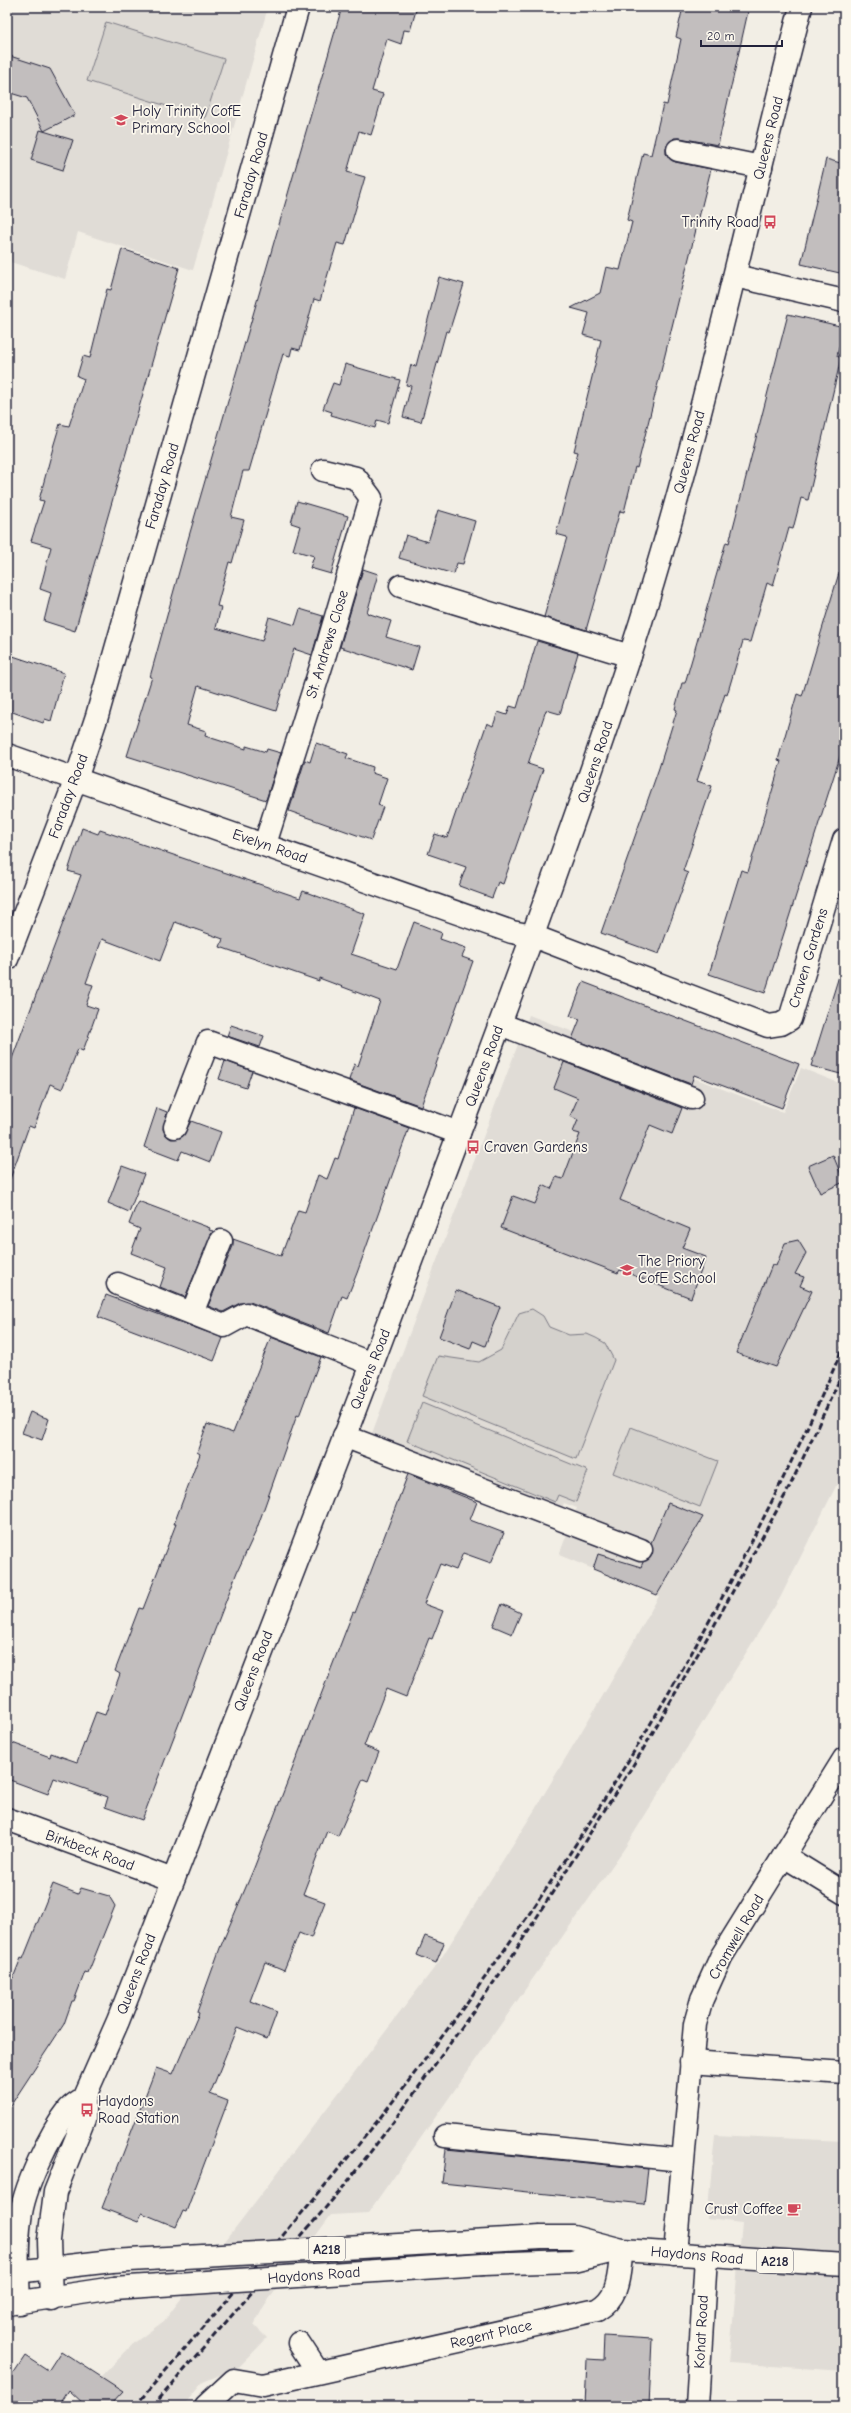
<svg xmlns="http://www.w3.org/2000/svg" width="851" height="2413" font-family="'Comic Neue',sans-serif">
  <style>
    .built { fill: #e0dcd6 }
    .green { fill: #d4d1cc; stroke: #7b7a84 }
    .building { fill: #c2bebe; stroke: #22223b }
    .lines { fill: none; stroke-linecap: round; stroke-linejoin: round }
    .minor-casing { stroke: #22223b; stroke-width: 25 }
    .major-casing { stroke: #22223b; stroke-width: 25 }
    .minor { stroke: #fbf7ec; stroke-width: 22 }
    .major { stroke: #fbf7ec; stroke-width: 22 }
    .rail { stroke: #22223b; stroke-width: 3; stroke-dasharray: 6 3; stroke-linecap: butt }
    .major-bridge-casing { stroke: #22223b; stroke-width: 25; stroke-linecap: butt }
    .major-bridge { stroke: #fbf7ec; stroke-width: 22 }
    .labels { text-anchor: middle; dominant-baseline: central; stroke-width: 3.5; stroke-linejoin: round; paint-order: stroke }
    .shield { fill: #fbf7ec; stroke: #636270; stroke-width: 1 }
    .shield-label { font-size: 14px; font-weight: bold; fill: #22223b }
    .poi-label { font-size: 15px; fill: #22223b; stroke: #fbf7ec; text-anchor: start }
    .street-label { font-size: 15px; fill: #22223b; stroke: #fbf7ec }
  </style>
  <rect width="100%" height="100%" fill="#f2eee5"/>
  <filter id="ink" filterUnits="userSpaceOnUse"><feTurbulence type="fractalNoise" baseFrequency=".025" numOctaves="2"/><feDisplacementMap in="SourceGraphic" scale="8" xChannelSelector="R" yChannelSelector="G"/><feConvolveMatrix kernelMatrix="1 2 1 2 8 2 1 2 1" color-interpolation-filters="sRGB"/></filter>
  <g filter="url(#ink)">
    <g class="built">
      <path d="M 7,7 L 268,7 L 193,270 L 78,232 L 65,279 L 7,261 Z"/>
      <path d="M 529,1015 L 783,1112 L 801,1068 L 844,1085 L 844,1470 L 780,1598 L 624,1849 L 368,2213 L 331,2215 L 264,2306 L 254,2325 L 267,2338 L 239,2367 L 203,2382 L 183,2406 L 77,2406 L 75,2404 L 134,2343 L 164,2321 L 438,1963 L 534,1811 L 608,1687 L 659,1596 L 559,1555 L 577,1508 L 564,1503 L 560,1512 L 371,1436 Z"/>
      <path d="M 715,2135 L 844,2141 L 844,2371 L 729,2363 L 742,2223 L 707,2219 Z"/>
    </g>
    <g class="green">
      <path d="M 106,22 L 224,59 L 205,118 L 87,81 Z"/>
      <path d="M 532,1309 L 543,1316 L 549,1327 L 569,1335 L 587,1334 L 596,1338 L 605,1343 L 614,1360 L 576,1459 L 422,1396 L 438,1356 L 479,1362 L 501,1350 L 519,1313 Z"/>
      <path d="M 422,1403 L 588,1471 L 576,1502 L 558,1495 L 555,1502 L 407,1441 Z"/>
      <path d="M 631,1427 L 718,1461 L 700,1507 L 613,1473 Z"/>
    </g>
    <g class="building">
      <path d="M 342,7 L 417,7 L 410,31 L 404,30 L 401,44 L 387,39 L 372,91 L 383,94 L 377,116 L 371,135 L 359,131 L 347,172 L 365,177 L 345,245 L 337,243 L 320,301 L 314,299 L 300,350 L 292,348 L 290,356 L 283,354 L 249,471 L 243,471 L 231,517 L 244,520 L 232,563 L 229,562 L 217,606 L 221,607 L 216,628 L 262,641 L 269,617 L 295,625 L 300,609 L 323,616 L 312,655 L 294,649 L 276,711 L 198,686 L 187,725 L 206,731 L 205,736 L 246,749 L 246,746 L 266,752 L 267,749 L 281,753 L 266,800 L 127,756 L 152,677 L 150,677 L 187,543 Z"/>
      <path d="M 683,7 L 749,7 L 718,145 L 680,138 L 674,138 L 666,147 L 666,154 L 675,162 L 711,169 L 637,468 L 635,467 L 624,512 L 620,511 L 586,630 L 544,617 L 567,537 L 556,534 L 578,452 L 574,451 L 601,340 L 583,335 L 589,313 L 571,308 L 600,293 L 606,267 L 620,270 L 632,222 L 627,220 L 643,153 L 651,155 L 663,104 L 667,105 L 681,39 L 676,37 Z"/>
      <path d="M 7,55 L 50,69 L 75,115 L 44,131 L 27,98 L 7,92 Z"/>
      <path d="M 40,130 L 73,140 L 63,170 L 31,160 Z"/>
      <path d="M 826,159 L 844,164 L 844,274 L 801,264 Z"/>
      <path d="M 122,249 L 179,268 L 75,631 L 44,621 L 51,593 L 40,589 L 51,547 L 31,541 L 44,501 L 39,500 L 54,444 L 60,424 L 69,426 L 84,379 L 77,376 L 83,356 L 90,358 L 107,289 L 111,290 Z"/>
      <path d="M 439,277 L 464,284 L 449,332 L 446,331 L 421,422 L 403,417 L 411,386 L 406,385 L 411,365 L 416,366 Z"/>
      <path d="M 788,314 L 844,327 L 837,356 L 841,358 L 808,500 L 801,498 L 793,529 L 789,528 L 773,586 L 767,583 L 750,642 L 743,641 L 727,695 L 725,694 L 697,781 L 712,786 L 683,871 L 688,873 L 659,954 L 601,933 L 659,768 L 677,710 L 675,709 L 682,683 L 685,683 L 726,542 L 729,543 Z"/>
      <path d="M 345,364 L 400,380 L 388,423 L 377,420 L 375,428 L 331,415 L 332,412 L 323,409 L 333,383 L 339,385 Z"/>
      <path d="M 297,501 L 348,516 L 331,574 L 310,568 L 314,556 L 293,550 L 300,526 L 291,523 Z"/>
      <path d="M 438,510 L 475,521 L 463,564 L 457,563 L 454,574 L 399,558 L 406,535 L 428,542 Z"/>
      <path d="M 363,569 L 378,574 L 367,613 L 391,621 L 386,637 L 419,647 L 412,670 L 340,647 Z"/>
      <path d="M 839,573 L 844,574 L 844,744 L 765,993 L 709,974 L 741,870 L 748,872 L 781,761 L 778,760 L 797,694 L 802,696 Z"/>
      <path d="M 537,641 L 578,653 L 560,714 L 546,710 L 528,764 L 543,769 L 503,884 L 498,882 L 492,898 L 459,886 L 466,867 L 428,854 L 435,834 L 447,838 L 487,723 L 493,726 L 498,712 L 507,715 L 510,706 L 517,708 Z"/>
      <path d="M 7,654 L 64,673 L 51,721 L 45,719 L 43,723 L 7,710 Z"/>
      <path d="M 316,743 L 348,754 L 346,758 L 373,767 L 372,773 L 387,778 L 378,805 L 383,807 L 371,840 L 289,811 L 305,760 L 310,762 Z"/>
      <path d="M 82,828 L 98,834 L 100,830 L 300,898 L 303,891 L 365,914 L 351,954 L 397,969 L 414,922 L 442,933 L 440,939 L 466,948 L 462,957 L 473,961 L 421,1106 L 349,1080 L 354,1064 L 358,1066 L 380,1001 L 319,978 L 319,981 L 220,947 L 223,939 L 175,922 L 160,961 L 102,939 L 86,983 L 93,985 L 86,1005 L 98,1009 L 83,1051 L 78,1049 L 62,1089 L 50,1084 L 34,1128 L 29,1126 L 10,1179 L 7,1179 L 7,1072 L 81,875 L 68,871 Z"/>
      <path d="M 839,976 L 844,977 L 844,1075 L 811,1066 Z"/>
      <path d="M 583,982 L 799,1064 L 782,1108 L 694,1075 L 691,1084 L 572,1039 L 580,1019 L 570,1016 Z"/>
      <path d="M 231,1025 L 264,1036 L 260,1047 L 227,1036 Z"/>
      <path d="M 225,1061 L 252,1071 L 246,1088 L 219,1079 Z"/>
      <path d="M 564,1062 L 682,1108 L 672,1134 L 650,1125 L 620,1200 L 690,1229 L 682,1248 L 706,1257 L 691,1298 L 620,1270 L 618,1273 L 501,1228 L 513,1196 L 535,1204 L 543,1185 L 551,1189 L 556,1177 L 563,1179 L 580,1134 L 573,1132 L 578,1120 L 570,1116 L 578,1098 L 554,1088 Z"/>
      <path d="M 157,1108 L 167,1112 L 163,1129 L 166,1135 L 171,1139 L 183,1136 L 191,1121 L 221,1132 L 210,1162 L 182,1151 L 178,1160 L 144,1147 Z"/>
      <path d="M 354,1108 L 409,1128 L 357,1273 L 347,1298 L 342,1296 L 329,1333 L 250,1302 L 240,1303 L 223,1312 L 208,1306 L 233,1246 L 233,1239 L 281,1256 L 298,1210 L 305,1212 L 318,1175 L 327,1179 L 335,1158 L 338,1159 Z"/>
      <path d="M 833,1155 L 844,1182 L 820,1193 L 808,1166 Z"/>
      <path d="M 122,1166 L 144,1174 L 129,1212 L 108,1203 Z"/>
      <path d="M 138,1201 L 210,1228 L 209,1230 L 213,1231 L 185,1297 L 160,1287 L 167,1267 L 131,1253 L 140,1229 L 129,1224 Z"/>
      <path d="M 798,1240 L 806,1253 L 795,1274 L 804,1277 L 800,1286 L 812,1291 L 776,1367 L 736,1353 L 772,1265 L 776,1266 L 785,1243 Z"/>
      <path d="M 456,1290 L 500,1307 L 485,1346 L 473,1341 L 470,1349 L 439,1337 Z"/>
      <path d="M 106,1295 L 223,1338 L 214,1361 L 98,1317 Z"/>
      <path d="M 271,1337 L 321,1357 L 299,1416 L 297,1415 L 256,1531 L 237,1572 L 142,1820 L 105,1807 L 108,1797 L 54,1778 L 48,1794 L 7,1779 L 7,1741 L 50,1757 L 51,1753 L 77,1762 L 96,1712 L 105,1715 L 120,1674 L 115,1671 L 139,1608 L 143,1609 L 176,1524 L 174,1524 L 200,1454 L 197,1452 L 207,1424 L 233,1433 Z"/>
      <path d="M 30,1412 L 49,1419 L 42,1440 L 22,1433 Z"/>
      <path d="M 408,1474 L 477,1502 L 470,1520 L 504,1533 L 491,1563 L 463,1553 L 456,1570 L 440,1564 L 424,1604 L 443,1611 L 432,1639 L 429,1638 L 406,1697 L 386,1689 L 364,1746 L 379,1752 L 368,1781 L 363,1779 L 338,1836 L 327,1831 L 303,1894 L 325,1902 L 311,1938 L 299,1933 L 284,1970 L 265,1962 L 250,2001 L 277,2012 L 267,2039 L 237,2027 L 210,2094 L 228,2101 L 186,2212 L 183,2211 L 176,2227 L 142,2213 L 138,2222 L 102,2208 L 156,2068 L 173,2074 L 199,2013 L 197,2012 L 220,1948 L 254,1868 L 353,1612 L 355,1613 L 367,1582 Z"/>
      <path d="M 668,1503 L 703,1517 L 657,1595 L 593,1569 L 598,1554 L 641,1567 L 643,1562 L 652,1555 L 651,1543 Z"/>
      <path d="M 502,1604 L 521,1613 L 512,1634 L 493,1626 Z"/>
      <path d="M 53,1884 L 78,1894 L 81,1888 L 109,1896 L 115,1906 L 88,1973 L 85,1972 L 74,2001 L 72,2001 L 64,2024 L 7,2111 L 7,1976 L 13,1978 L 21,1958 L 23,1959 Z"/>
      <path d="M 425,1936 L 444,1943 L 436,1963 L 417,1955 Z"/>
      <path d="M 446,2149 L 648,2169 L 644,2204 L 442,2183 Z"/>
      <path d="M 604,2336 L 652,2339 L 649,2406 L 585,2406 L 587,2359 L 603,2360 Z"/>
      <path d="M 61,2351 L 123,2391 L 109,2406 L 86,2406 L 69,2390 L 59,2406 L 7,2406 L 7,2383 L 25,2356 L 48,2371 Z"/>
    </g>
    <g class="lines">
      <g class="minor-casing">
        <g id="minor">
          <path d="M 678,150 L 761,167"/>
          <path d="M 735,276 L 844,301"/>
          <path d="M 401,586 L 630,656"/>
          <path d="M 7,755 L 512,932 L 533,936 L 768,1026 L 781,1024 L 790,1019 L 844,840"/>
          <path d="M 265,844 L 325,654 L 371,498 L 356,478 L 323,470"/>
          <path d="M 7,959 L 76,779 L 97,716 L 298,7"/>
          <path d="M 500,1024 L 692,1098"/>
          <path d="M 175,1127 L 208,1042 L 459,1133"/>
          <path d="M 118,1284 L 224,1326 L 246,1314 L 372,1364"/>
          <path d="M 192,1313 L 221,1241"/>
          <path d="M 344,1436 L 641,1550"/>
          <path d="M 7,1819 L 173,1880"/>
          <path d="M 784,1856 L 844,1893"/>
          <path d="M 691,2062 L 844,2073"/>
          <path d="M 445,2136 L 682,2160"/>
          <path d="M 675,2254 L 695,2024 L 702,1999 L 721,1957 L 844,1759"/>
          <path d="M 51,2299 L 49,2240 L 55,2192 L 84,2119 L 84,2098 L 118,2021 C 225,1749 331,1476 433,1202 C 501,1022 569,842 629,659 C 699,445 744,224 801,7"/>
          <path d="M 19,2303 C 18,2276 16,2247 20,2220 C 23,2189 50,2133 69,2109 C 73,2105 79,2101 84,2098"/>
          <path d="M 299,2343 L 318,2372"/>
          <path d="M 206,2406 L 234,2380 L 263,2385 L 597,2310 C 621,2296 618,2274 622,2250"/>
          <path d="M 697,2406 L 706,2257"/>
        </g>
      </g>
      <g class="major-casing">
        <g id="major">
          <path d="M 541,2237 L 573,2237 L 622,2250 L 844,2265"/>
          <path d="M 483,2264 L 573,2261 L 618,2250"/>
          <path d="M 7,2273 L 112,2261"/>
          <path d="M 7,2304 L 114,2288"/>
        </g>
      </g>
      <use href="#minor" class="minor"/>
      <use href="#major" class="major"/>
      <g class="rail">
        <path d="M 135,2406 C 236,2289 340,2174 432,2050 C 595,1832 737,1595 844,1345"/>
        <path d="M 153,2406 L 341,2190 L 398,2116 L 509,1961 L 642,1751 L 715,1624 L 789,1488 L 844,1370"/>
      </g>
      <g class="major-bridge-casing">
        <g id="major-bridge">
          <path d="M 112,2261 L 541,2237"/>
          <path d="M 114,2288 L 483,2264"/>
        </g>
      </g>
      <use href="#major-bridge" class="major-bridge"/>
    </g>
  </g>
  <defs>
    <g id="school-bare" transform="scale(1.08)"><path d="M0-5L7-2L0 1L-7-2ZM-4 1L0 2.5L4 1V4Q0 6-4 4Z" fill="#d1495b" stroke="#fbf7ec" stroke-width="2.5" paint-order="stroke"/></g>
    <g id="bus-bare" transform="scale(1.08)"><path d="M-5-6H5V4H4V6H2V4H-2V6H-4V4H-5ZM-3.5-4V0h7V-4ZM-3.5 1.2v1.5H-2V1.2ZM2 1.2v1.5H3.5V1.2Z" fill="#d1495b" stroke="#fbf7ec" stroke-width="2.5" paint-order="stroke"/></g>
    <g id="cafe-bare" transform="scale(1.08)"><path d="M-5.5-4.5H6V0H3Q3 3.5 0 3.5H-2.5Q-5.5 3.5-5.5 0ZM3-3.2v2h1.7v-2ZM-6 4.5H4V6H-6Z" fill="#d1495b" stroke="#fbf7ec" stroke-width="2.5" paint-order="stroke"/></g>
  </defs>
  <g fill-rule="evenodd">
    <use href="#school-bare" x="121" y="120"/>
    <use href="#bus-bare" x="770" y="222"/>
    <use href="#bus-bare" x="473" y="1147"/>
    <use href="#school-bare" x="627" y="1270"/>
    <use href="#bus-bare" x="87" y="2110"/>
    <use href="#cafe-bare" x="794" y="2209"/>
  </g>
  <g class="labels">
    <g class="shield">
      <rect x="309" y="2237" width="36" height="24" rx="3"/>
      <rect x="757" y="2249" width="36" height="24" rx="3"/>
    </g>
    <g class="shield-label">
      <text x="327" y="2249">A218</text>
      <text x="775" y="2261">A218</text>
    </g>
    <g class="poi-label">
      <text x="132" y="111">Holy Trinity CofE<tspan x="132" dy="17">Primary School</tspan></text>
      <text x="759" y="222" text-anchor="end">Trinity Road</text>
      <text x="484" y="1147">Craven Gardens</text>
      <text x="638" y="1261">The Priory<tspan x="638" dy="17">CofE School</tspan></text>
      <text x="98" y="2101">Haydons<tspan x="98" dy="17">Road Station</tspan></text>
      <text x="783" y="2209" text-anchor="end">Crust Coffee</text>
    </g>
    <g class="street-label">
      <text transform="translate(768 138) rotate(-76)">Queens Road</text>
      <text transform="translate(251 175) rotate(-74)">Faraday Road</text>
      <text transform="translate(689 452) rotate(-75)">Queens Road</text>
      <text transform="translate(162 486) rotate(-74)">Faraday Road</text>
      <text transform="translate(327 644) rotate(-73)">St. Andrews Close</text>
      <text transform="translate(595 762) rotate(-72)">Queens Road</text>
      <text transform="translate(68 796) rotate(-70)">Faraday Road</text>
      <text transform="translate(270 846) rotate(19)">Evelyn Road</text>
      <text transform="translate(808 958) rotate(-73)">Craven Gardens</text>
      <text transform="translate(484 1066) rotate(-70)">Queens Road</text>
      <text transform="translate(370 1369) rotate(-68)">Queens Road</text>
      <text transform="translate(253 1671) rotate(-69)">Queens Road</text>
      <text transform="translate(90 1850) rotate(20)">Birkbeck Road</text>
      <text transform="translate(736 1937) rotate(-60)">Cromwell Road</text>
      <text transform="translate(136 1974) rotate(-69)">Queens Road</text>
      <text transform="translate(697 2255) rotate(5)">Haydons Road</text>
      <text transform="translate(314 2275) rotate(-4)">Haydons Road</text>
      <text transform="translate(701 2332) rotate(-87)">Kohat Road</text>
      <text transform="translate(491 2334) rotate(-13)">Regent Place</text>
    </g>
  </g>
  <rect width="851" height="2413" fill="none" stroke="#fbf7ec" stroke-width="24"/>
  <rect x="12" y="12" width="827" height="2389" fill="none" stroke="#22223b" stroke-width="1.5" filter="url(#ink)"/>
  <path d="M701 40v6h81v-6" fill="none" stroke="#22223b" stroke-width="2"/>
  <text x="707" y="40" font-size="12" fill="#22223b" stroke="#fbf7ec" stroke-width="3" paint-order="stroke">20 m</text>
</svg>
